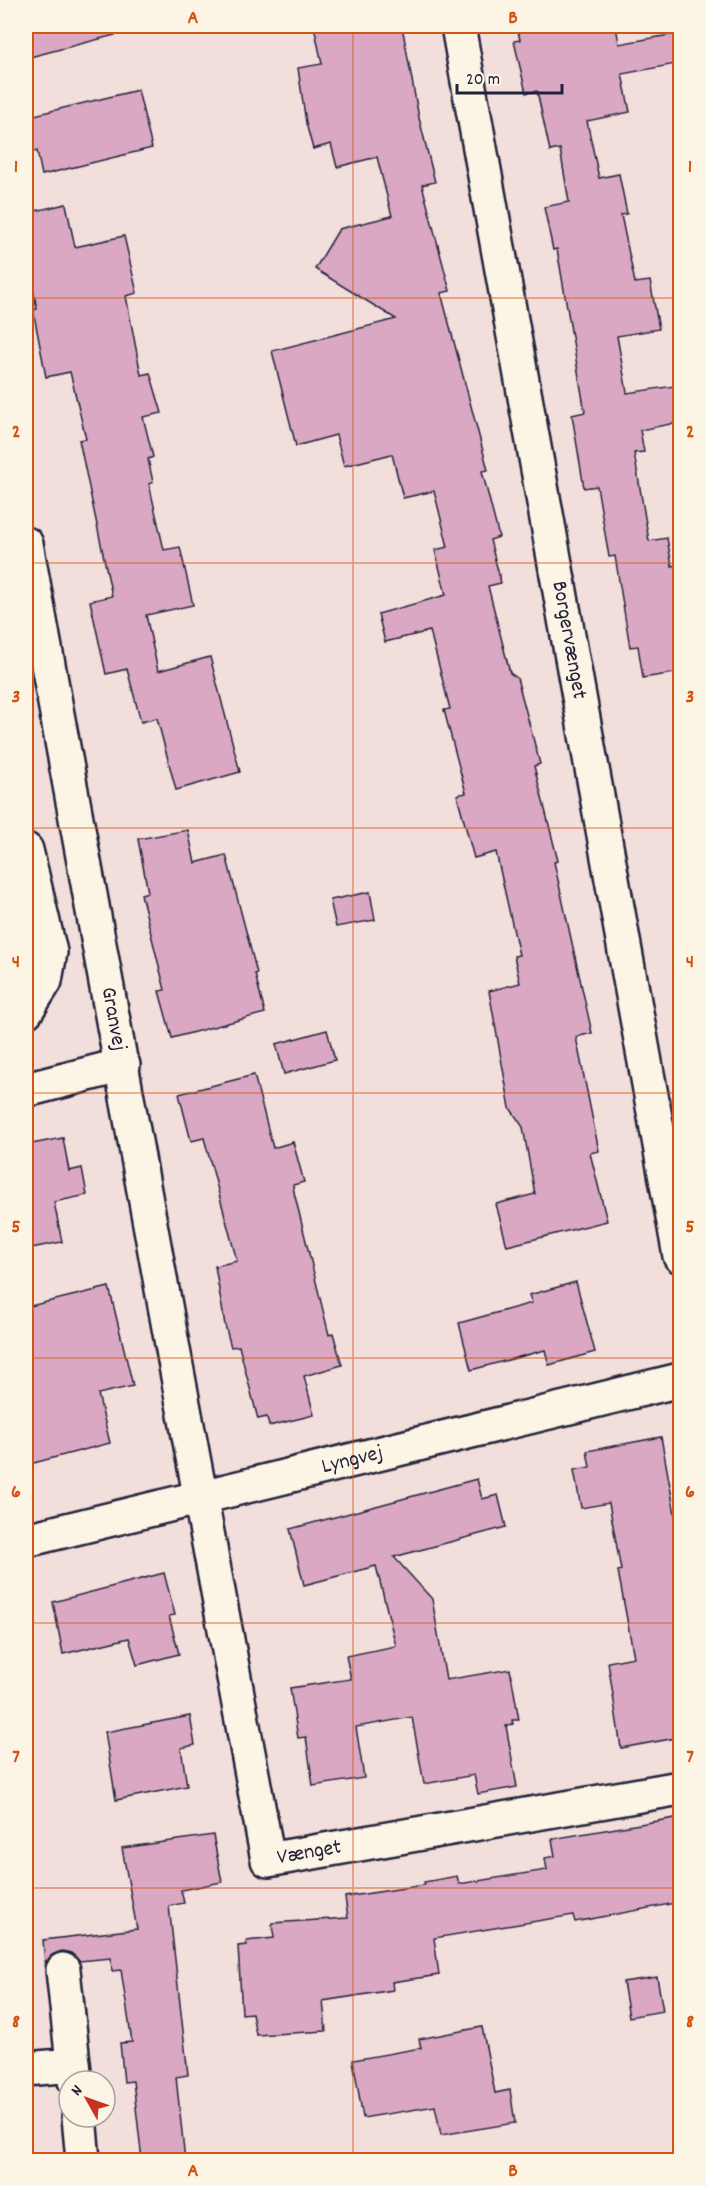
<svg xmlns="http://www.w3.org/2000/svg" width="706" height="2186" font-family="Dekko,sans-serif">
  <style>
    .building { fill: #dba8c4; stroke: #22223b; stroke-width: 1.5 }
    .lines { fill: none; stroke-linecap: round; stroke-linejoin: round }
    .minor-casing { stroke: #22223b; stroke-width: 38 }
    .minor { stroke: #fcf5e5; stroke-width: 33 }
    .grid { fill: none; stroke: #d45411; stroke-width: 1.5; stroke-opacity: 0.55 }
    .labels { text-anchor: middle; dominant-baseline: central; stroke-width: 4.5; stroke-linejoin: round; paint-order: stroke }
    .street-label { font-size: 22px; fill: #22223b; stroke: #fcf5e5 }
    .neatline { fill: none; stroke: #d45411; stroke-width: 2 }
    .grid-label { font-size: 20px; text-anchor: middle; font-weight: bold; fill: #d45411 }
  </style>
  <rect width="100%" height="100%" fill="#f2dedb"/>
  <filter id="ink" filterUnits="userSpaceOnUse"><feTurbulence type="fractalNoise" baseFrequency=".0167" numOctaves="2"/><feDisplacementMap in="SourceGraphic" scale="12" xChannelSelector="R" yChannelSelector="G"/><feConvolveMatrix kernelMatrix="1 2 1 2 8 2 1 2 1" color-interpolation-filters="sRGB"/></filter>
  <g filter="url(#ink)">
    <g class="building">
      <path d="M 26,26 L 114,26 L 115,35 L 26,58 Z"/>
      <path d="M 314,26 L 367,26 L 368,31 L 402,26 L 419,118 L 435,182 L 422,185 L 450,291 L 441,293 L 488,470 L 482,471 L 499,537 L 490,540 L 501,583 L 488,586 L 510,673 L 517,678 L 540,764 L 534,766 L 558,861 L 554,862 L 592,1033 L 576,1037 L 599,1151 L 590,1153 L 607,1221 L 507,1246 L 496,1204 L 535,1194 L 523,1127 L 510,1108 L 489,991 L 520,983 L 514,956 L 519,955 L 496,852 L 474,858 L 457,795 L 466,793 L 444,710 L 450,709 L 430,631 L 385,642 L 378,614 L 446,595 L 435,550 L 448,547 L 434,491 L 403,498 L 392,454 L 344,466 L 336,435 L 296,446 L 272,351 L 396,319 L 315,269 L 339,229 L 392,216 L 377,157 L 337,167 L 331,144 L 313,149 L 306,123 L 298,68 L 322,64 Z"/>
      <path d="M 517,26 L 616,26 L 619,44 L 681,33 L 681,63 L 622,74 L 630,112 L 587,121 L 599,178 L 619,174 L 627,214 L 621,215 L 635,283 L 650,281 L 659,329 L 617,336 L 627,393 L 681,385 L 681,422 L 640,430 L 644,452 L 634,453 L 649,541 L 667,538 L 672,566 L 681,564 L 681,672 L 643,678 L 638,646 L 630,647 L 615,556 L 609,557 L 597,486 L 584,488 L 572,415 L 585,412 L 557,249 L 553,250 L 544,207 L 569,202 L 560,149 L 550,151 L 537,91 L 526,93 L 514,41 L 520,40 Z"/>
      <path d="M 138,90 L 152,148 L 42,175 L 37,151 L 26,153 L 26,117 Z"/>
      <path d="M 66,204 L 75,247 L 124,236 L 137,293 L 126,296 L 141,375 L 150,373 L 162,413 L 143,417 L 153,457 L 148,459 L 153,482 L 149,484 L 164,550 L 180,547 L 193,605 L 146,615 L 158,671 L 210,657 L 240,772 L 176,790 L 157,718 L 141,722 L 127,669 L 106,674 L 90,601 L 112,596 L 79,440 L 86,439 L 70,372 L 46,377 L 33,310 L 37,309 L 26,255 L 26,213 Z"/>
      <path d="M 188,830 L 195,863 L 226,855 L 257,973 L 255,974 L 265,1013 L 172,1038 L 159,991 L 165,990 L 141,894 L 148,892 L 138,839 Z"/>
      <path d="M 370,892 L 375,920 L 336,927 L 330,900 Z"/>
      <path d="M 327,1030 L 335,1060 L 284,1074 L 276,1044 Z"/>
      <path d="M 254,1075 L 273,1148 L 293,1142 L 304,1182 L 293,1185 L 294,1192 L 329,1335 L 333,1333 L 342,1365 L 304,1376 L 314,1415 L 269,1426 L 267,1417 L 258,1419 L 239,1346 L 231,1347 L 225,1325 L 215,1266 L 237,1261 L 204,1138 L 191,1141 L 179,1094 Z"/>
      <path d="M 63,1138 L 69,1171 L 82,1168 L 87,1195 L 54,1202 L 62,1242 L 26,1249 L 26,1145 Z"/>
      <path d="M 576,1282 L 595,1352 L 549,1365 L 545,1350 L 471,1370 L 459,1323 L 532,1303 L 529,1295 Z"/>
      <path d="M 109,1287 L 133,1386 L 98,1394 L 110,1443 L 26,1465 L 26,1307 Z"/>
      <path d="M 661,1437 L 681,1547 L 681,1737 L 621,1748 L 608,1662 L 634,1657 L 618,1571 L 621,1570 L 609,1503 L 581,1508 L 574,1470 L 590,1467 L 587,1451 Z"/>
      <path d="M 477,1479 L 482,1499 L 498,1495 L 506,1527 L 394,1557 L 432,1599 L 446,1680 L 510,1669 L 519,1720 L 512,1720 L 513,1724 L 506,1726 L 517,1787 L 478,1794 L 474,1775 L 424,1784 L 412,1717 L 356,1727 L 364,1778 L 313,1786 L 306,1737 L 298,1738 L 290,1688 L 351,1679 L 346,1656 L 396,1646 L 376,1566 L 304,1585 L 290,1529 Z"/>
      <path d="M 164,1573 L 175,1615 L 169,1616 L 179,1654 L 137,1665 L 129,1638 L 63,1654 L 53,1602 Z"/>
      <path d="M 190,1716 L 195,1745 L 181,1748 L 187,1786 L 116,1800 L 105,1732 Z"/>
      <path d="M 681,1817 L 681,1902 L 575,1922 L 573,1915 L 434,1938 L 439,1975 L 392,1982 L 393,1990 L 323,2001 L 326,2031 L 256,2035 L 252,2013 L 242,2014 L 238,1946 L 247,1945 L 246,1941 L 274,1938 L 272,1923 L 348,1918 L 345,1897 L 425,1885 L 424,1882 L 457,1876 L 459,1884 L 547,1870 L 545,1858 L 555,1856 L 552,1839 Z"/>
      <path d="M 213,1835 L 222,1882 L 181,1890 L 184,1903 L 169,1906 L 188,2075 L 176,2077 L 185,2160 L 142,2160 L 133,2081 L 124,2082 L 120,2043 L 132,2042 L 121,1970 L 112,1971 L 111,1958 L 79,1961 L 71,1953 L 62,1951 L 52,1955 L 45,1963 L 43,1940 L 137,1929 L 122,1848 Z"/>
      <path d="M 657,1977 L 663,2011 L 629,2017 L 623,1982 Z"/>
      <path d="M 482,2027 L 495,2093 L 510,2090 L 515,2123 L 441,2135 L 435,2106 L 363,2118 L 353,2060 L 421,2048 L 419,2039 Z"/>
    </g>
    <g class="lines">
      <g class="minor-casing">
        <g id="minor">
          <path id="s1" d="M 458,26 L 680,1256"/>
          <path id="s2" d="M 26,544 C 108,982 184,1422 268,1860 L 680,1788"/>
          <path d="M 26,850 L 50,952 L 45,981 L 26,1011"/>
          <path d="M 26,1090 L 123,1065"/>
          <path id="s3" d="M 26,1540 L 680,1380"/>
          <path d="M 63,1970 L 75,2081"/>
          <path d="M 26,2069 L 73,2065"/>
          <path d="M 79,2117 L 83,2160"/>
        </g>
      </g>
      <use href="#minor" class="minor"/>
    </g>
  </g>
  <path class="grid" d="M 353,26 L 353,2160M 26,298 L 680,298M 26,563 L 680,563M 26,828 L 680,828M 26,1093 L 680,1093M 26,1358 L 680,1358M 26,1623 L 680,1623M 26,1888 L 680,1888"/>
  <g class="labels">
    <g class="street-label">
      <text stroke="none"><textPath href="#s1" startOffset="624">Borgervænget</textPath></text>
      <text stroke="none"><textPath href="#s2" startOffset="483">Granvej</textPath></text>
      <text stroke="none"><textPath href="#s3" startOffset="336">Lyngvej</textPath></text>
      <text stroke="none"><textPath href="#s2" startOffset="1380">Vænget</textPath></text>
    </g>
  </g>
  <rect width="706" height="2186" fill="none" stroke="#fcf5e5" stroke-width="66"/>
  <g transform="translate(87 2099) rotate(310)"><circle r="28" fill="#fcf5e5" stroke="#a5a1a1" stroke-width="1.5"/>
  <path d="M0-4.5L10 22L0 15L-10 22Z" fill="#c8321e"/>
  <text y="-9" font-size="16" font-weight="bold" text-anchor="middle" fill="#22223b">N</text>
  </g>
  <path d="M457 84v9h105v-9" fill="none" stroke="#22223b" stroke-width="3"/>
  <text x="466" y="84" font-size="18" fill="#22223b" stroke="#fcf5e5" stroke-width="4.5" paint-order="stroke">20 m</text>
  <rect x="33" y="33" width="640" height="2120" class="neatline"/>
  <g class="grid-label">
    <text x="193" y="23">A</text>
    <text x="513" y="23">B</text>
    <text x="16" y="172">1</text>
    <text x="690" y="172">1</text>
    <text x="16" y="437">2</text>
    <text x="690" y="437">2</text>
    <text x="16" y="702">3</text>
    <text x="690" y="702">3</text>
    <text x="16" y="967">4</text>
    <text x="690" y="967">4</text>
    <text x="16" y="1232">5</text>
    <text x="690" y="1232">5</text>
    <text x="16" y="1497">6</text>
    <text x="690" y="1497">6</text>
    <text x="16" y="1762">7</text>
    <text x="690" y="1762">7</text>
    <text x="16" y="2027">8</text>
    <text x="690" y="2027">8</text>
    <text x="193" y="2176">A</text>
    <text x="513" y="2176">B</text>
  </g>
</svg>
